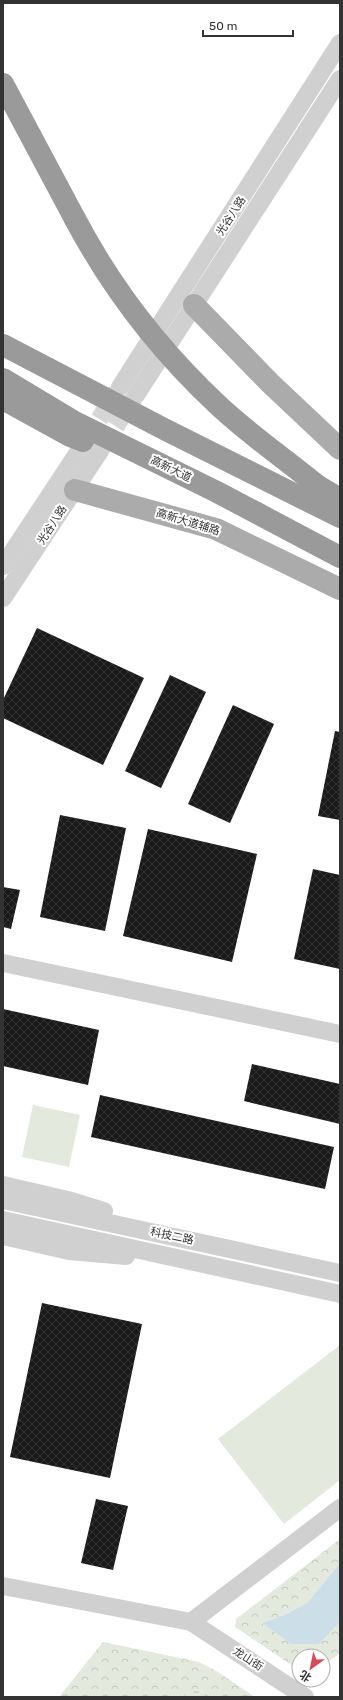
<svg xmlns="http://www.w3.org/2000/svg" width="343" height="1700" font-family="Rubik,'Noto Sans SC',sans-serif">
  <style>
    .wetland { fill: url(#wetland-marsh) }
    .park { fill: url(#park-crowns) }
    .garden { fill: #e3e9dd }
    .water { fill: #ccdee7 }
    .building { fill: url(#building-cross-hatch) }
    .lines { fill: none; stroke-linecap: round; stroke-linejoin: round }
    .minor-tunnel { stroke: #d6d6d6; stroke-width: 18; stroke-dasharray: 18 9; stroke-linecap: butt }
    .minor { stroke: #d0d0d0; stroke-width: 18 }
    .major { stroke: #ababab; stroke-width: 22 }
    .highway { stroke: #9a9a9a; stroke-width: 22 }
    .highway-bridge { stroke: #9a9a9a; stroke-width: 22 }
    .labels { text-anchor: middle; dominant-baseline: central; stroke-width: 4; stroke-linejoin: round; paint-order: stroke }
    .street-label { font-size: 11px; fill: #333; stroke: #fff }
  </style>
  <defs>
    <pattern id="wetland-marsh" width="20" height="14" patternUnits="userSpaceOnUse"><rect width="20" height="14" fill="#e3e9dd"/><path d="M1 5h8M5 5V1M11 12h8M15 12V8" fill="none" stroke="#c3c8be"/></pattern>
    <pattern id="park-crowns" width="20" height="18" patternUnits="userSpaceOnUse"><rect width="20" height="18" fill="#e3e9dd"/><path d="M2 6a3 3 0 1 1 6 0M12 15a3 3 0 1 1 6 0" fill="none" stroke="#c3c8be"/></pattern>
    <pattern id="building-cross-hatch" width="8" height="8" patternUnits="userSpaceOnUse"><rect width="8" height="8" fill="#1a1a1a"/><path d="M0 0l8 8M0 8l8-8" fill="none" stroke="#333"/></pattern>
  </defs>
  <rect width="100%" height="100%" fill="#fff"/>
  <path class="wetland" d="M 200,1689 L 206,1697 L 179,1697 L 185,1692 L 191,1693 Z"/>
  <g class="park">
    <path d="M 340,1539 L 340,1563 L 307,1603 L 284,1615 L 262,1623 L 291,1644 L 319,1644 L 340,1622 L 340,1653 L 323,1666 L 323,1656 L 299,1656 L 299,1670 L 235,1627 L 236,1619 Z"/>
    <path d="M 103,1642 L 199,1662 L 218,1672 L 255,1697 L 206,1697 L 200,1689 L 191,1693 L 185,1692 L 179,1697 L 59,1697 Z"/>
  </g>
  <g class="garden">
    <path d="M 33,1105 L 80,1115 L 69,1167 L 22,1157 Z"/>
    <path d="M 340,1345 L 340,1480 L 284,1524 L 218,1439 Z"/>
  </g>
  <path class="water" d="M 340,1563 L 340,1622 L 319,1644 L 291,1644 L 262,1623 L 284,1615 L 307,1603 Z"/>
  <g class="building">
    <path d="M 37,628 L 144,678 L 103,765 L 3,718 L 3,700 Z"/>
    <path d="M 170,675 L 206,692 L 161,788 L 125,771 Z"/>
    <path d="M 233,705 L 274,724 L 230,823 L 188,804 Z"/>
    <path d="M 335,731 L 340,732 L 340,820 L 318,816 Z"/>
    <path d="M 60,815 L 126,828 L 105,931 L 40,917 Z"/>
    <path d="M 148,829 L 257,854 L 232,962 L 123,936 Z"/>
    <path d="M 313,869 L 340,875 L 340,969 L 294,959 Z"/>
    <path d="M 3,887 L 20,890 L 11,929 L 3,927 Z"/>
    <path d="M 3,1009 L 99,1030 L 88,1085 L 3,1066 Z"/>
    <path d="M 252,1064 L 340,1084 L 340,1124 L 244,1101 Z"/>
    <path d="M 100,1095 L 334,1147 L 325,1189 L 91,1137 Z"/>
    <path d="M 42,1303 L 142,1324 L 110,1478 L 10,1457 Z"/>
    <path d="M 96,1499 L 128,1506 L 113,1570 L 81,1563 Z"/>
  </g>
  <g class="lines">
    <g class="minor-tunnel">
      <path d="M 85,442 L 117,391"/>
      <path d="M 101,449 L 134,398"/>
    </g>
    <g class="minor">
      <path d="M 120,387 L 340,43"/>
      <path d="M 136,395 L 340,79"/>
      <path d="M 3,566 L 81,448"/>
      <path d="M 3,598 L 100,451"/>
      <path d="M 3,963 L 340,1034"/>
      <path d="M 3,1185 L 72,1201 L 104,1211"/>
      <path d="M 3,1200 L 340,1273"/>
      <path d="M 3,1220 L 340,1294"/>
      <path d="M 3,1236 L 69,1251 L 126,1256"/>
      <path d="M 3,1586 L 191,1622 L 305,1697"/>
      <path d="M 191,1622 L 340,1508"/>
    </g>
    <g class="major">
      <path d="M 194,305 L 270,383 L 340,449"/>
      <path d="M 75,490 L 216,529 L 340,589"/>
    </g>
    <g class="highway">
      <path d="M 3,84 L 75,219"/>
      <path d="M 3,345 L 166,430 L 340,517"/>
      <path d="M 3,379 L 73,421 L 217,492 L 340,557"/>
      <path d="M 3,399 L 68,435 L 83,441"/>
      <path d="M 318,486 L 340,499"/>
    </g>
    <path class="highway-bridge" d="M 75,219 C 112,289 161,352 219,406 C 250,435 285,459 318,486"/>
  </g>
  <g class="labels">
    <g class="street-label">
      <text transform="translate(231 216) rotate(-57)">光谷八路</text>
      <text transform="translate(171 469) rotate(26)">高新大道</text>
      <text transform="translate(188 522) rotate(17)">高新大道辅路</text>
      <text transform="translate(52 525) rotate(-57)">光谷八路</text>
      <text transform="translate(172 1236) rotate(12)">科技二路</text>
      <text transform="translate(248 1659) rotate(33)">龙山街</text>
    </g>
  </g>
  <rect width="343" height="1700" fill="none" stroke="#333333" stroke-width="8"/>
  <g transform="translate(311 1668) rotate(213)"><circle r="19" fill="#ffffff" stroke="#adadad"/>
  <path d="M0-3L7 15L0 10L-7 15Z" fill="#d64958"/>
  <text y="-6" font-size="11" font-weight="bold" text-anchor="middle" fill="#333333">北</text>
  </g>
  <path d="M203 30v6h90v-6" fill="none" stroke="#333333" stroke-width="2"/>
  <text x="209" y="30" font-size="12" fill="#333333" stroke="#ffffff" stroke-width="3" paint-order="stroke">50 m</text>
</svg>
